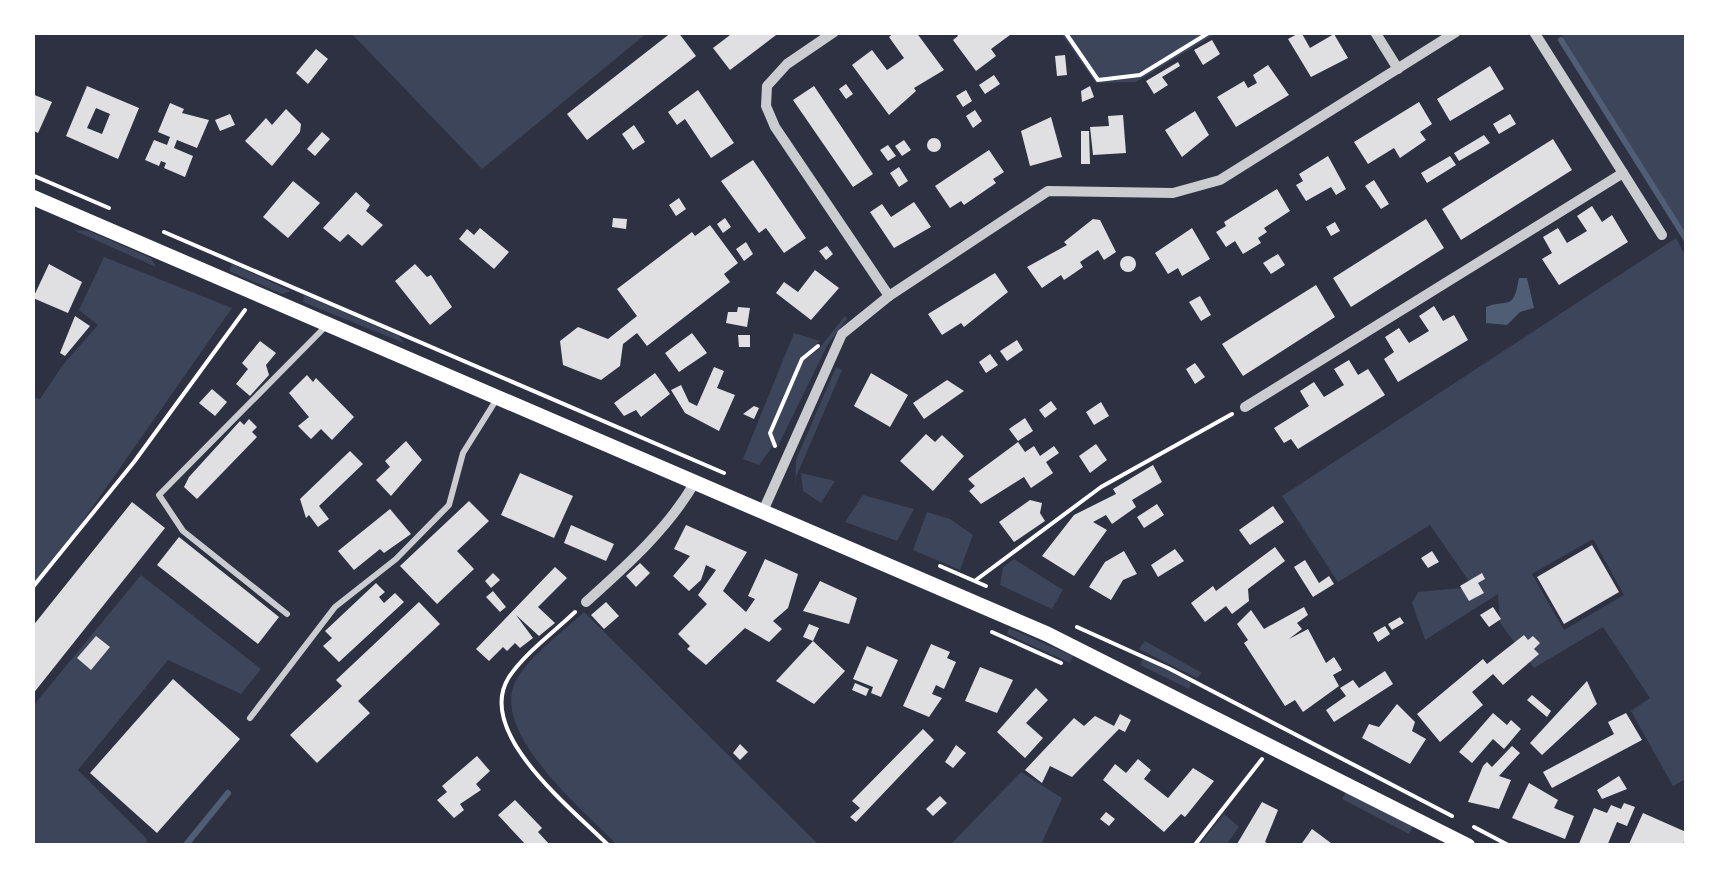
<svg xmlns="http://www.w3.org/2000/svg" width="1719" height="878" font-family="'Asap Condensed',sans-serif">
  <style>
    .green { fill: #3c4559; fill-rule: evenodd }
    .water { fill: #4f5d75 }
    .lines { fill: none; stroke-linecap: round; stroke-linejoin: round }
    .stream { stroke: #4f5d75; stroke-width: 6 }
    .building { fill: #e0e0e3; fill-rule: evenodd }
    .path { stroke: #fff; stroke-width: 4 }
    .service { stroke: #caccd0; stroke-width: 6 }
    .minor { stroke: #caccd0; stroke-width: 10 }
    .secondary { stroke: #fff; stroke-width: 15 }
  </style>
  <rect width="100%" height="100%" fill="#2d3142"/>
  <g class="green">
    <path d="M 351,33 L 647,33 L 482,169 Z"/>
    <path d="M 1061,33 L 1217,33 L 1136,82 L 1096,83 Z"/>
    <path d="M 1563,33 L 1686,33 L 1686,241 L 1561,34 Z"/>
    <path d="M 73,230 L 89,231 L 151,258 L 156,267 Z"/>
    <path d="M 1676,238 L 1686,257 L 1686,779 L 1673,786 L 1631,711 L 1650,698 L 1603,627 L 1534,668 L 1500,623 L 1498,594 L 1425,640 L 1412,603 L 1418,592 L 1473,587 L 1430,525 L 1338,582 L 1282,496 ZM 1593,539 L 1624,595 L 1564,630 L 1532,574 Z"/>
    <path d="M 104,257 L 232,308 L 33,592 L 33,397 L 40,399 L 62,366 L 98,325 L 79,310 Z"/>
    <path d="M 232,264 L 291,291 L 282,294 L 229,271 Z"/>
    <path d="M 304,295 L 399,336 L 404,343 L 303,302 Z"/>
    <path d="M 845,316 L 847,319 L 828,344 L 776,450 L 772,433 L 803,360 L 817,351 Z"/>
    <path d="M 794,333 L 820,341 L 801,357 L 768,433 L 773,446 L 759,465 L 743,459 Z"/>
    <path d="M 836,367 L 842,370 L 796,477 L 795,490 L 796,460 Z"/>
    <path d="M 801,473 L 835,481 L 821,503 L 803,491 Z"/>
    <path d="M 863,495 L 914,509 L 897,541 L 845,522 Z"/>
    <path d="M 927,512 L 950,519 L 973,535 L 960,570 L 913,550 Z"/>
    <path d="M 1014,559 L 1063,590 L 1052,609 L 1000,585 L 1003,567 Z"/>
    <path d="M 141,575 L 261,669 L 241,694 L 168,660 L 78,770 L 147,839 L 146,845 L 33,846 L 33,706 Z"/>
    <path d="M 584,612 L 819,845 L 617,845 C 585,811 484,729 518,677 C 533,653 563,632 584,612 Z"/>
    <path d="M 1009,628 L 1073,656 L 1070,663 L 1007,634 Z"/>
    <path d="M 1145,641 L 1202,673 L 1197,678 L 1139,649 Z"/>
    <path d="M 1143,658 L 1191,683 L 1189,689 L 1140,665 Z"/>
    <path d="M 1021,772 L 1062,798 L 1041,845 L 950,845 Z"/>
    <path d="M 1346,792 L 1413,827 L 1409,834 L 1342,799 Z"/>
    <path d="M 1224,814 L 1239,827 L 1226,845 L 1199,845 Z"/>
  </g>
  <path class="water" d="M 1519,278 L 1527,278 L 1534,308 L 1520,312 L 1507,325 L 1486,323 L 1486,307 C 1509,298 1513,312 1519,278 Z"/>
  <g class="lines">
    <g class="stream">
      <path d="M 1561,40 L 1686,239"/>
      <path d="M 185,846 L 228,793"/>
    </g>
  </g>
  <g class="building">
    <path d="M 672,32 L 678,32 L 696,56 L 587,140 L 567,114 Z"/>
    <path d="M 734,32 L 780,32 L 730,70 L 713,48 Z"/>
    <path d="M 895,32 L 916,32 L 944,70 L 914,88 L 916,91 L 889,115 L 852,65 L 872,50 L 887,70 L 896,64 L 904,58 L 889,37 Z"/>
    <path d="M 955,32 L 1014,32 L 991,49 L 996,56 L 976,71 L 953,40 L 958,36 Z"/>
    <path d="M 1301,32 L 1310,48 L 1334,34 L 1348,58 L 1311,77 L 1288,39 Z"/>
    <path d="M 1212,40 L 1220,54 L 1203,65 L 1194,50 Z"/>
    <path d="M 316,49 L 328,59 L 308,84 L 296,73 Z"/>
    <path d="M 1065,55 L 1067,75 L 1057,76 L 1055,56 Z"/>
    <path d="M 1178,62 L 1180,66 L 1162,77 L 1168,85 L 1154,94 L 1146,81 Z"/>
    <path d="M 1268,65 L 1289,95 L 1236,127 L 1217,97 L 1244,81 L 1248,88 L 1257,83 L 1253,75 Z"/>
    <path d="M 1490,66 L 1504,89 L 1450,121 L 1437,99 Z"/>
    <path d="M 994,75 L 1000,84 L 985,94 L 979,85 Z"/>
    <path d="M 846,84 L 853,94 L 846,99 L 839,89 Z"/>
    <path d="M 87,86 L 139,108 L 118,159 L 66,136 ZM 96,108 L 110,114 L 102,134 L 87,128 Z"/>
    <path d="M 814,86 L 873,174 L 853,187 L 793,100 Z"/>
    <path d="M 1090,86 L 1094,97 L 1082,102 L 1081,91 Z"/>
    <path d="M 698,90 L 734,143 L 711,158 L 685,119 L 677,125 L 668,112 Z"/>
    <path d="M 966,90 L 972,101 L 963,107 L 956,96 Z"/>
    <path d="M 32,94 L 52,102 L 38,133 L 32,130 Z"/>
    <path d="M 1419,102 L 1432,124 L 1420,132 L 1426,140 L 1400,158 L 1394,148 L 1368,164 L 1354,142 Z"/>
    <path d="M 170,103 L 184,109 L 182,113 L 209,120 L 197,148 L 177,140 L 174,148 L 193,156 L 185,177 L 164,168 L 166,163 L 161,161 L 159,166 L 145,160 L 154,140 L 167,145 L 170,137 L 158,132 Z"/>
    <path d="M 286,109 L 301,124 L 300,132 L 272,166 L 245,141 L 266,118 L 272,125 Z"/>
    <path d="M 975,110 L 982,121 L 973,128 L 966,116 Z"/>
    <path d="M 1195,111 L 1209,135 L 1182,157 L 1165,130 Z"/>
    <path d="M 230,114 L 235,125 L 220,131 L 215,120 Z"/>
    <path d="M 1510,114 L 1516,124 L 1499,134 L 1493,124 Z"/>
    <path d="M 1123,115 L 1126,153 L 1093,155 L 1090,127 L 1109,126 L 1108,116 Z"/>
    <path d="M 1051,117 L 1062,157 L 1030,166 L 1021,131 Z"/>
    <path d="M 634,125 L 645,142 L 633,150 L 622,134 Z"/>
    <path d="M 1081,131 L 1089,131 L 1090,164 L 1081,164 Z"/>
    <path d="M 322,132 L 330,139 L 315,156 L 307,149 Z"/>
    <path d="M 1484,135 L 1490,143 L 1459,161 L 1454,153 Z"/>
    <circle cx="934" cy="145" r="7"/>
    <path d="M 1553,139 L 1572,170 L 1461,240 L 1442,209 Z"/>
    <path d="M 904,140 L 911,150 L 902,156 L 895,146 Z"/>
    <path d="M 888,145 L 896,156 L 888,161 L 880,150 Z"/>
    <path d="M 989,150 L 1004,172 L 993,179 L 996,183 L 964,205 L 961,201 L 950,208 L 935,186 Z"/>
    <path d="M 1328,156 L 1346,189 L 1336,195 L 1331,187 L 1306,201 L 1296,185 L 1303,181 L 1299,174 Z"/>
    <path d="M 1450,156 L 1456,165 L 1427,183 L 1421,173 Z"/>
    <path d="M 753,160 L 806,238 L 784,253 L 766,228 L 759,233 L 721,181 Z"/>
    <path d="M 899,167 L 908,181 L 899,187 L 890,173 Z"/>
    <path d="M 1374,180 L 1389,204 L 1381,209 L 1365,186 Z"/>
    <path d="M 293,181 L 320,203 L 288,238 L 263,217 Z"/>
    <path d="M 1277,189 L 1290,211 L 1264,228 L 1267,232 L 1258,238 L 1261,243 L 1243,254 L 1235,241 L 1226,247 L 1216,232 L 1226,226 L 1224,222 Z"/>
    <path d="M 356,192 L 370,205 L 366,211 L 383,225 L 362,246 L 348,234 L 340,242 L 323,228 Z"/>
    <path d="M 679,198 L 686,209 L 676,216 L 669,205 Z"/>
    <path d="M 914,202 L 931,227 L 894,248 L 870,212 L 882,204 L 891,217 Z"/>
    <path d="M 1592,206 L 1602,222 L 1612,215 L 1628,242 L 1559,285 L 1542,259 L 1552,253 L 1543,237 L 1558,228 L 1567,243 L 1587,231 L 1577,216 Z"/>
    <path d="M 613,218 L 627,219 L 626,229 L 612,227 Z"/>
    <path d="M 725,218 L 731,227 L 723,233 L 717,224 Z"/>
    <path d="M 1093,219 L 1100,220 L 1116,252 L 1104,260 L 1098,250 L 1080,262 L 1083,267 L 1073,274 L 1064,280 L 1061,275 L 1042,288 L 1027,267 L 1067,245 L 1064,242 Z"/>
    <path d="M 1426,219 L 1444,248 L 1351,307 L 1333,278 Z"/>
    <path d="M 1335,222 L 1340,231 L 1331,236 L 1326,227 Z"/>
    <path d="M 710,225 L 738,263 L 724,274 L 730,282 L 647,346 L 637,333 L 623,344 L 620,366 L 601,380 L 563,365 L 560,341 L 578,327 L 608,339 L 637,316 L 617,289 L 692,232 L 695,236 Z"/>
    <path d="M 480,228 L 509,252 L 494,269 L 459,239 L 467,229 L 474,235 Z"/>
    <path d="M 1192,228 L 1210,259 L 1182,276 L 1178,268 L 1168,274 L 1155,253 Z"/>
    <path d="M 746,242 L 753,254 L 744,261 L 736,249 Z"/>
    <path d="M 827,246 L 833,254 L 826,260 L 819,251 Z"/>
    <path d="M 1278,254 L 1285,265 L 1271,274 L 1263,263 Z"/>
    <circle cx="1128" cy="264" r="8"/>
    <path d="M 49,264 L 82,282 L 68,313 L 33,298 Z"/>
    <path d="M 415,264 L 427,277 L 431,275 L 452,307 L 430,325 L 395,281 Z"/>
    <path d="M 815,270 L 839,288 L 811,320 L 776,293 L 784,282 L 798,292 Z"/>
    <path d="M 995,273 L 1008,292 L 964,327 L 961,323 L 942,335 L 928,314 Z"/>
    <path d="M 1316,285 L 1335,317 L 1243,376 L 1222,344 Z"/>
    <path d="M 1200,296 L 1211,315 L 1201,321 L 1189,302 Z"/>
    <path d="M 1434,306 L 1443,321 L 1454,315 L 1468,340 L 1398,382 L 1384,359 L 1394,352 L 1385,337 L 1399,328 L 1409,343 L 1429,331 L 1419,316 Z"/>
    <path d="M 738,307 L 750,308 L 747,327 L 726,323 L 728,312 L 737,312 Z"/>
    <path d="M 75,316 L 90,326 L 65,356 L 60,353 Z"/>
    <path d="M 692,333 L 707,353 L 679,372 L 665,353 Z"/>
    <path d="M 738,335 L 750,335 L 750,347 L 739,347 Z"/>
    <path d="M 1017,340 L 1023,350 L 1007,361 L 1000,351 Z"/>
    <path d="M 260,341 L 276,353 L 266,365 L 269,375 L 250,396 L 236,384 L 248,369 L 242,363 Z"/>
    <path d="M 990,354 L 998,365 L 986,373 L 979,362 Z"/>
    <path d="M 1349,360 L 1358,375 L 1368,369 L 1385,395 L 1298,449 L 1291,439 L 1284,443 L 1274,428 L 1309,406 L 1300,391 L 1314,382 L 1324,397 L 1344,385 L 1334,369 Z"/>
    <path d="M 1195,363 L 1205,377 L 1195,384 L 1186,369 Z"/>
    <path d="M 714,367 L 724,371 L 717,388 L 735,395 L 719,431 L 685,413 L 671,390 L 681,385 L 689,402 L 697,406 Z"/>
    <path d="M 655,373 L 670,394 L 641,417 L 636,410 L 624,416 L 614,403 Z"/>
    <path d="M 871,373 L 908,395 L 890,427 L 854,406 Z"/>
    <path d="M 307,375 L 313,382 L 316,378 L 354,417 L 332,440 L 321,429 L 311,439 L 298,426 L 309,417 L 289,393 Z"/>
    <path d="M 947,380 L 964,391 L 924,419 L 913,403 Z"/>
    <path d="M 212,389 L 227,402 L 215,416 L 199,403 Z"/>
    <path d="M 1051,401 L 1057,409 L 1045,418 L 1039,410 Z"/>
    <path d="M 1101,402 L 1109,416 L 1094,425 L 1086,412 Z"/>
    <path d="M 754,406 L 759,408 L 754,419 L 743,414 Z"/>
    <path d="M 1025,418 L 1033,431 L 1018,441 L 1009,429 Z"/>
    <path d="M 249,419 L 257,427 L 252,432 L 257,437 L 197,499 L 184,487 L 189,477 L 240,421 L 244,425 Z"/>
    <path d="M 926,434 L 935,442 L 942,435 L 964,456 L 933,491 L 900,461 Z"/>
    <path d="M 406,441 L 422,460 L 391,496 L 376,480 L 390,467 L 385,461 Z"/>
    <path d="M 1018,442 L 1025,452 L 1034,446 L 1040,456 L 1054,446 L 1059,453 L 1046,462 L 1053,473 L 1031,488 L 1024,477 L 981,504 L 969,491 L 975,486 L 968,479 Z"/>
    <path d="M 1096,444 L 1107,460 L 1090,473 L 1079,456 Z"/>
    <path d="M 350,451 L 363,464 L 319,506 L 329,519 L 318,527 L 309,515 L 306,518 L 300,499 Z"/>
    <path d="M 1153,465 L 1162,482 L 1132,500 L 1136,507 L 1112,524 L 1106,515 L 1093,522 L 1107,530 L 1074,576 L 1042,556 L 1074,515 L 1116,494 L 1113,489 Z"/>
    <path d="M 520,473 L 573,496 L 554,538 L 501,515 Z"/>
    <path d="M 1030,500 L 1042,503 L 1040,513 L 1045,521 L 1014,542 L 999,522 Z"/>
    <path d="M 469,501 L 489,521 L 457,551 L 474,569 L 437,604 L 400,566 Z"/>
    <path d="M 132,502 L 165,528 L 32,695 L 32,627 Z"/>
    <path d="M 1157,504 L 1164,515 L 1144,528 L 1137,517 Z"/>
    <path d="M 1273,506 L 1284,522 L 1250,545 L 1239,530 Z"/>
    <path d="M 390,509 L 411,534 L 384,553 L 380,549 L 354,570 L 338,551 Z"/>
    <path d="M 571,525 L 614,544 L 606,561 L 564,543 Z"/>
    <path d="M 686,525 L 747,552 L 723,591 L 746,612 L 755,599 L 748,596 L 765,559 L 798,574 L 788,608 L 773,621 L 782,629 L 769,642 L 745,628 L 706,665 L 687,649 L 690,646 L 678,634 L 707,604 L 698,595 L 716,570 L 706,565 L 701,580 L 689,591 L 673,576 L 690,556 L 674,549 Z"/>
    <path d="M 179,537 L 279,617 L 258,644 L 157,565 Z"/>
    <path d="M 1592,545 L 1619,592 L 1564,624 L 1537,577 Z"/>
    <path d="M 1275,547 L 1285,561 L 1248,589 L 1249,601 L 1232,614 L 1226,606 L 1205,622 L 1191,603 L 1213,586 L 1216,591 Z"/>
    <path d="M 1175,549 L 1184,561 L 1158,577 L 1151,565 Z"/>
    <path d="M 1124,551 L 1137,574 L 1123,580 L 1111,600 L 1089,587 L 1105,562 Z"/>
    <path d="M 1432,551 L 1439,562 L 1428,568 L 1421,558 Z"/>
    <path d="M 1305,560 L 1319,583 L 1329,576 L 1334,584 L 1313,597 L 1294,567 Z"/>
    <path d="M 640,563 L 650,573 L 636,587 L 626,576 Z"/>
    <path d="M 555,567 L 567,578 L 538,607 L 555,623 L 539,636 L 516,615 L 533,638 L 520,648 L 515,643 L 507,651 L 503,647 L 489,661 L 476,649 Z"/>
    <path d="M 493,573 L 500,580 L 491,588 L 485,581 Z"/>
    <path d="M 1482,573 L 1485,579 L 1478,583 L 1484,593 L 1469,601 L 1460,586 Z"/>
    <path d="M 820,581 L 857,598 L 849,624 L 803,611 Z"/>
    <path d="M 376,583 L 385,592 L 379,597 L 384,603 L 395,593 L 404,602 L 339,662 L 323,646 L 332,638 L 325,631 Z"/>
    <path d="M 493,591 L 506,607 L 500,612 L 486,597 Z"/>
    <path d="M 419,602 L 440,624 L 358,701 L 370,713 L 317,763 L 290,735 L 342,686 L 336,680 Z"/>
    <path d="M 606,602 L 619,616 L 604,629 L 591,615 Z"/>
    <path d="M 1304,607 L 1308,615 L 1297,623 L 1302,629 L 1289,639 L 1308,629 L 1326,663 L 1334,657 L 1342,670 L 1333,675 L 1339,686 L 1303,712 L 1295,700 L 1285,706 L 1244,643 L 1248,640 L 1237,624 L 1251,610 L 1264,629 Z"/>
    <path d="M 1493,607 L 1501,619 L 1489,627 L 1480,615 Z"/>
    <path d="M 1400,617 L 1404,623 L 1392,630 L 1388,624 Z"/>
    <path d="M 809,624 L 819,628 L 813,641 L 803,637 Z"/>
    <path d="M 1385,626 L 1390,634 L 1378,642 L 1373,633 Z"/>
    <path d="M 1524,635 L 1528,640 L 1533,636 L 1540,643 L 1534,649 L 1539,654 L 1503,685 L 1493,674 L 1472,692 L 1483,705 L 1440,742 L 1417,714 L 1483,659 L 1487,664 Z"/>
    <path d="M 96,636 L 110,647 L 91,670 L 77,658 Z"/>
    <path d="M 813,641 L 845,671 L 814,704 L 776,681 Z"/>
    <path d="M 931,644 L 950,652 L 947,658 L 956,662 L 944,689 L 936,685 L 932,694 L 942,698 L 929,717 L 903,706 Z"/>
    <path d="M 867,646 L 898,660 L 881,697 L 871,693 L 873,687 L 853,679 Z"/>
    <path d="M 980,667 L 1013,680 L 997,713 L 965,701 Z"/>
    <path d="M 1385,671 L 1393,684 L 1334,722 L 1326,710 L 1346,696 L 1340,688 L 1353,680 L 1359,688 Z"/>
    <path d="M 173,679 L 240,739 L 157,833 L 90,773 Z"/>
    <path d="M 1587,681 L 1597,704 L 1542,755 L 1530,743 Z"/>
    <path d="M 855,683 L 869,689 L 866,696 L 852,690 Z"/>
    <path d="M 1036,688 L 1048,700 L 1026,723 L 1043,738 L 1025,758 L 997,732 Z"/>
    <path d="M 1532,695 L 1551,711 L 1547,717 L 1527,700 Z"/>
    <path d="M 1397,704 L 1415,722 L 1412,731 L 1426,739 L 1410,764 L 1362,738 L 1369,724 L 1379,727 Z"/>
    <path d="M 1493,713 L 1507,725 L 1511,720 L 1521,729 L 1504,749 L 1493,739 L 1472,763 L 1459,752 Z"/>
    <path d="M 1626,713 L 1642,740 L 1552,788 L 1543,772 L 1614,734 L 1608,722 Z"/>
    <path d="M 1120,714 L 1131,720 L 1125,732 L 1119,729 L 1072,777 L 1050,766 L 1042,783 L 1025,770 L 1074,718 L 1084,726 L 1095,716 L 1114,726 Z"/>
    <path d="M 923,729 L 934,740 L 856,822 L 850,817 L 860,808 L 852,801 Z"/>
    <path d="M 740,744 L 748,752 L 740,760 L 733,753 Z"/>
    <path d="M 956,745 L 966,753 L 953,768 L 945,762 Z"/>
    <path d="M 1512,746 L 1520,753 L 1499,776 L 1511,780 L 1499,809 L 1468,802 L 1483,766 L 1487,762 L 1492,767 Z"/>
    <path d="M 477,756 L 490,771 L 476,784 L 481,790 L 460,804 L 464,810 L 454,818 L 437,800 L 447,792 L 442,786 Z"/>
    <path d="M 1138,759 L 1151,770 L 1144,779 L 1168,798 L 1193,768 L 1214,781 L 1185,817 L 1181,814 L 1164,832 L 1103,780 L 1115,764 L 1126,773 Z"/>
    <path d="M 1619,776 L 1627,789 L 1602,799 L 1597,790 Z"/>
    <path d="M 1529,783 L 1558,800 L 1554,808 L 1574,816 L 1565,839 L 1512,818 Z"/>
    <path d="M 940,796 L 947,803 L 933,816 L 926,809 Z"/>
    <path d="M 515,800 L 542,828 L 538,832 L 551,846 L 527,846 L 498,815 Z"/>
    <path d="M 1262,802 L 1278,810 L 1265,842 L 1273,846 L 1237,844 Z"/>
    <path d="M 1624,803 L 1635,807 L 1627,826 L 1617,822 L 1607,846 L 1578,846 L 1594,808 L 1607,813 L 1611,805 L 1621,809 Z"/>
    <path d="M 1106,812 L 1115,819 L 1109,826 L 1100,819 Z"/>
    <path d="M 1643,813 L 1686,832 L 1683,846 L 1629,844 Z"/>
    <path d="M 1312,829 L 1335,846 L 1300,846 Z"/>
  </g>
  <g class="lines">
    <g class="path">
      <path d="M 1065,32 L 1098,80 L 1140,75 L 1210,32"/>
      <path d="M 32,175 L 109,208"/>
      <path d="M 164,232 L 724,473"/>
      <path d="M 775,446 L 770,433 L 802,359 L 818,346"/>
      <path d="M 940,566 L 986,586"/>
      <path d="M 976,580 L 1101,487 L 1232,414"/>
      <path d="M 32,588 L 134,462 L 245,310"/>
      <path d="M 575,612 C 554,632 525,653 509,677 C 473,733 576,812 609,846"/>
      <path d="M 1077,627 L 1168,668 L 1452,816"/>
      <path d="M 992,632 L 1061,663"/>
      <path d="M 1474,827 L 1510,846"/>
      <path d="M 1194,846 L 1262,759"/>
    </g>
    <g class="service">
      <path d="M 287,614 L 183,531 L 159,495 L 327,325"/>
      <path d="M 250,718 L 335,607 L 396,559 L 449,505 L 463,453 L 498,397"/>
    </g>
    <g class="minor">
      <path d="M 834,32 L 787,64 L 767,86 L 766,106 L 775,127 L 889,296"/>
      <path d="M 1375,32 L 1398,69"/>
      <path d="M 1623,173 L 1662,235"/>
      <path d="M 1245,407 L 1623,173 L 1534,32"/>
      <path d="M 763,511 L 842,334 L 889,296 L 1048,191 L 1173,193 L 1220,180 L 1456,32"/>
      <path d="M 586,602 C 626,566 668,529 695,482"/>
    </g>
    <path class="secondary" d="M 32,197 L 1047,634 L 1468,846"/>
  </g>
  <rect width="1719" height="878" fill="none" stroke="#ffffff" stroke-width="70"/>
</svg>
